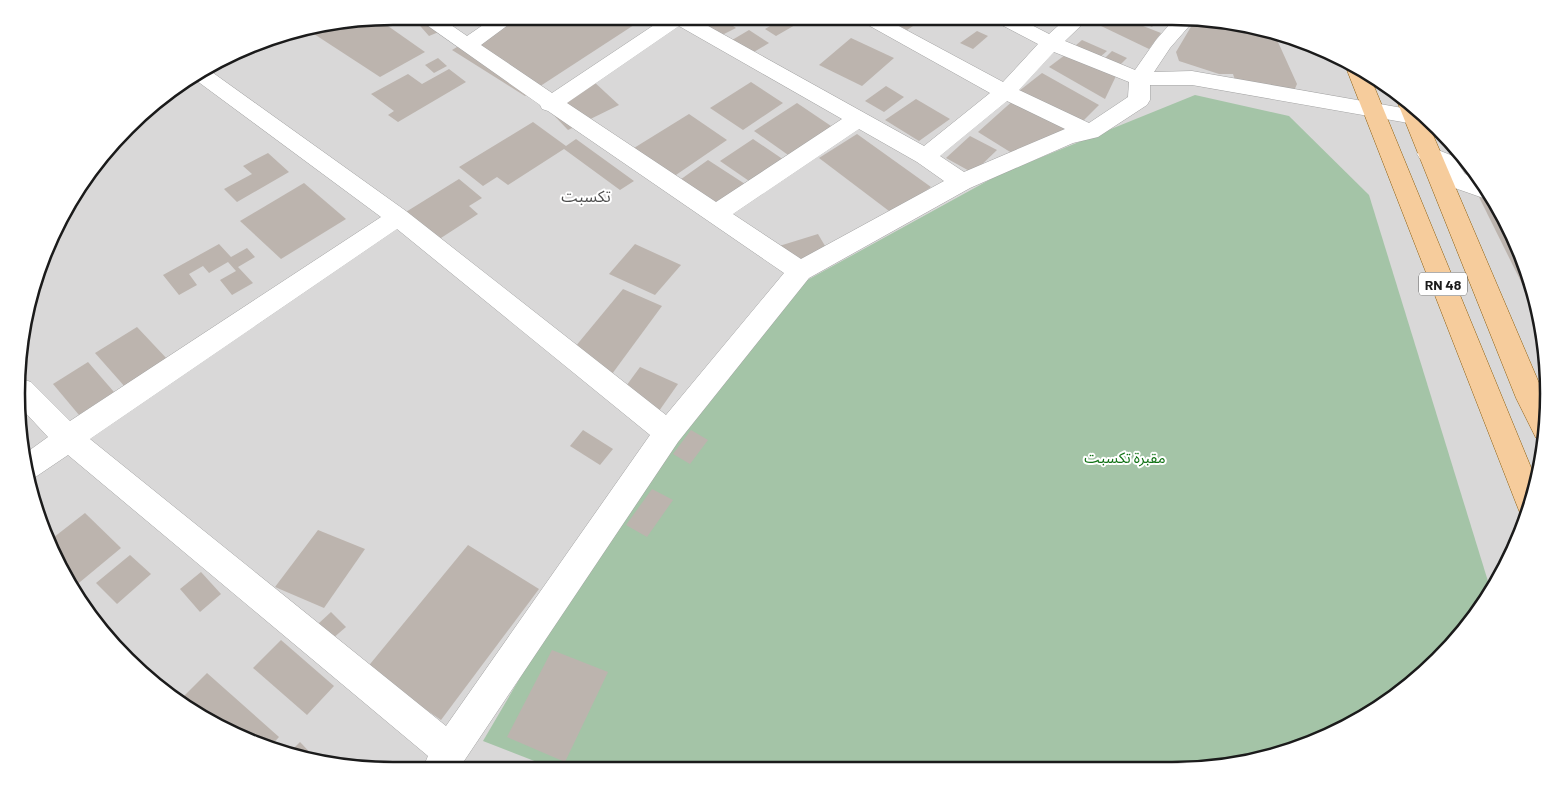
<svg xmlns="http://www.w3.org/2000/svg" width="1565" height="787" font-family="Barlow,'Noto Sans Arabic',sans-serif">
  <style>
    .residential { fill: #d9d8d8 }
    .cemetery { fill: #a4c4a7 }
    .building { fill: #bcb4ae }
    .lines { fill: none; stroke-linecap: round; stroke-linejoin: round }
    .minor-casing { stroke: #a2a2a2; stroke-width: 1 }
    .major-casing { stroke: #8b5b08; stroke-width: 1 }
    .minor { fill: #fff; fill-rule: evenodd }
    .major { fill: #f6cc9c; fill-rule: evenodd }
    .labels { text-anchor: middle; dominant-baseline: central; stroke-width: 4; stroke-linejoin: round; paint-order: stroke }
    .shield { fill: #fff; stroke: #5f5f5f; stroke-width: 1 }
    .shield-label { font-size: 14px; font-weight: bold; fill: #1b1b1b }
    .park-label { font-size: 15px; fill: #117215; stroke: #fff }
    .neighbourhood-label { font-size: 16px; fill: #4e4e4e; stroke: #fff }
    .rim { fill: none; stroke: #1b1b1b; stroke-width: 2.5 }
  </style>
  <rect width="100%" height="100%" fill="#ece8e1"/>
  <path class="residential" d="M 394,16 L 1196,17 L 1269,29 L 1338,55 L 1401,94 L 1455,145 L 1498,205 L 1529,272 L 1545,344 L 1548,418 L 1536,491 L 1510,560 L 1471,623 L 1401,693 L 1316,742 L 1221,767 L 369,770 L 296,758 L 227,732 L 127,660 L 55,560 L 19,442 L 24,320 L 45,249 L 80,184 L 164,94 L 272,36 Z"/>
  <path class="cemetery" d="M 1195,95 L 1289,116 L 1369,195 L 1491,591 L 1471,623 L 1401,693 L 1316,742 L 1221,767 L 555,769 L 483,741 L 548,630 L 646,477 L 791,289 L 1000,174 Z"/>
  <g class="building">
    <path d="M 394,16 L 467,16 L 470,19 L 429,36 L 414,19 L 401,24 Z"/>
    <path d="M 508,16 L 625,16 L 637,23 L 525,96 L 452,50 Z"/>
    <path d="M 714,17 L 720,17 L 736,28 L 708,42 L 690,29 Z"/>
    <path d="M 768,17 L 809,17 L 776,36 L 765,29 L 777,22 Z"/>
    <path d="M 891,17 L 896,18 L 925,18 L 907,30 L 887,19 Z"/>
    <path d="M 1108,17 L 1120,17 L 1161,33 L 1149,49 L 1099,25 Z"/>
    <path d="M 1128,17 L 1160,17 L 1152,27 Z"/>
    <path d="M 378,19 L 425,52 L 380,77 L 311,32 L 316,29 Z"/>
    <path d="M 1225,22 L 1273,31 L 1297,84 L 1293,93 L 1235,80 L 1233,74 L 1219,74 L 1179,61 L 1176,52 L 1192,25 L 1222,26 Z"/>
    <path d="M 749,30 L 769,43 L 742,59 L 722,46 Z"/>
    <path d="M 977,31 L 988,36 L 973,49 L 960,43 Z"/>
    <path d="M 272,36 L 281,39 L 266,47 L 260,43 Z"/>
    <path d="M 851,38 L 894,58 L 862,86 L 819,65 Z"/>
    <path d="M 1082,40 L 1107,51 L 1100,57 L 1075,46 Z"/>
    <path d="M 1112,51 L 1127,58 L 1118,67 L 1103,60 Z"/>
    <path d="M 1069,52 L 1116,76 L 1105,99 L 1049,67 Z"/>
    <path d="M 438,58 L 447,66 L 434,73 L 425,65 Z"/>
    <path d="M 449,69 L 466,82 L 398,122 L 388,115 L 394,111 L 371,94 L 408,74 L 422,84 Z"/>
    <path d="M 1042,73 L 1099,105 L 1080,124 L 1019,91 Z"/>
    <path d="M 592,80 L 619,105 L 568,130 L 542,103 Z"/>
    <path d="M 751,82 L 783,103 L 743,130 L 710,108 Z"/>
    <path d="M 886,86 L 904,97 L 884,112 L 865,101 Z"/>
    <path d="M 1016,98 L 1075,127 L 1015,155 L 978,132 Z"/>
    <path d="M 916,99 L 950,119 L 919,141 L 885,120 Z"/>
    <path d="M 797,103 L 834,128 L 791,157 L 754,131 Z"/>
    <path d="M 689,114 L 727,140 L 673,177 L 634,148 Z"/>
    <path d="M 533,122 L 566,146 L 576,139 L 634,181 L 620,190 L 564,149 L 508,185 L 497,177 L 483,186 L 459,167 Z"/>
    <path d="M 857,134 L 931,187 L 893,214 L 819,158 Z"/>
    <path d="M 970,136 L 997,150 L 973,173 L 946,158 Z"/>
    <path d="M 753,139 L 784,160 L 752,183 L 720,161 Z"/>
    <path d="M 268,153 L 289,172 L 237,202 L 224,189 L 252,174 L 243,166 Z"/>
    <path d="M 708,160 L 745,184 L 713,207 L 677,182 Z"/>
    <path d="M 459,179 L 482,198 L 469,206 L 478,214 L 427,247 L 401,215 Z"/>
    <path d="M 304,183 L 346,219 L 281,259 L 240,221 Z"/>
    <path d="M 1476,191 L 1493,198 L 1498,205 L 1529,272 L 1540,320 Z"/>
    <path d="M 818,234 L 828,251 L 785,264 L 776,247 Z"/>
    <path d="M 219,244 L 231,257 L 247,248 L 255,257 L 238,267 L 253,283 L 232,295 L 220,280 L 236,271 L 228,262 L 209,273 L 203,266 L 189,274 L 197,285 L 179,295 L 163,275 Z"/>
    <path d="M 635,244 L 681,265 L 655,295 L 609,274 Z"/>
    <path d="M 623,289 L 662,306 L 612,374 L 575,347 Z"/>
    <path d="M 137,327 L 169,361 L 126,388 L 95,353 Z"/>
    <path d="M 88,362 L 114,392 L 79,415 L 53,384 Z"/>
    <path d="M 640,367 L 678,384 L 659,411 L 621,393 Z"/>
    <path d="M 583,430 L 613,449 L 600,465 L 570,446 Z"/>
    <path d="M 691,430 L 708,440 L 690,464 L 673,454 Z"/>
    <path d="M 20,436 L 34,454 L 25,460 L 19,442 Z"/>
    <path d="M 652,489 L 673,500 L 647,537 L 626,525 Z"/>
    <path d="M 85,513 L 121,548 L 74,587 L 55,560 L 49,541 Z"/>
    <path d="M 318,530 L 365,549 L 324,608 L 275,587 Z"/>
    <path d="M 468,545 L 539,589 L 441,720 L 366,669 Z"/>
    <path d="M 130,555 L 151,574 L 117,604 L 96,583 Z"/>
    <path d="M 201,572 L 221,594 L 200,612 L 180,589 Z"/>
    <path d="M 331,612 L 346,627 L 332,639 L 318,624 Z"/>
    <path d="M 281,640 L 334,686 L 307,715 L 253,668 Z"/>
    <path d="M 552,650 L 608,672 L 565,762 L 507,737 Z"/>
    <path d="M 207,673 L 279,737 L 269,748 L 227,732 L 181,699 Z"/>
    <path d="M 300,742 L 319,762 L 287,755 Z"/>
  </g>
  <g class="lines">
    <g class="minor-casing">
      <g id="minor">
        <path d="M 414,16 L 438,16 L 467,36 L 496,16 L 520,16 L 481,45 L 552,93 L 666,17 L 692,17 L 924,146 L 990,93 L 861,21 L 858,17 L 882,17 L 1003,82 L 1038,44 L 994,21 L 991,17 L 1016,17 L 1049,34 L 1068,17 L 1090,17 L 1065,41 L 1135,70 L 1156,40 L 1176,17 L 1197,17 L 1170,48 L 1154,72 L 1192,71 L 1414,110 L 1425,117 L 1422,122 L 1414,124 L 1192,85 L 1150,85 L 1150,100 L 1147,105 L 1098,137 L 1073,143 L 970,188 L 809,278 L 678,442 L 458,770 L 422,770 L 428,756 L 68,455 L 31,480 L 23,455 L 48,437 L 21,408 L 22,379 L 31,382 L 70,421 L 381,217 L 193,78 L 209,70 L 406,211 L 666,415 L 784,273 L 548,111 L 542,109 L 540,105 ZM 679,26 L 842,119 L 716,202 L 567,103 ZM 1054,52 L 1129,82 L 1128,97 L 1089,123 L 1019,90 ZM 1007,101 L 1065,129 L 964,172 L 940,156 ZM 859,129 L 917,162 L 944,181 L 801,259 L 733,214 ZM 397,229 L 650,435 L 446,726 L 90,439 Z"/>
        <path d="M 1428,146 L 1453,156 L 1465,174 L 1480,180 L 1494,199 L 1489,200 L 1449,186 L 1437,168 L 1420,159 L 1417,154 L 1420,149 Z"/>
      </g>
    </g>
    <g class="major-casing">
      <g id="major">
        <path d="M 1347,61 L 1369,74 L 1537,482 L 1527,515 L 1520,513 L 1516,503 L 1345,65 Z"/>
        <path d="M 1400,96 L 1425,116 L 1548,404 L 1544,441 L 1536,438 L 1516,398 L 1397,101 Z"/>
      </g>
    </g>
    <use href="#minor" class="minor"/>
    <use href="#major" class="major"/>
  </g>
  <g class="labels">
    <rect class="shield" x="1419" y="272.5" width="48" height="23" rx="4"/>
    <g class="shield-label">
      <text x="1443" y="284">RN 48</text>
    </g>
    <g class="park-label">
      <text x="1125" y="457">مقبرة تكسبت</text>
    </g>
    <g class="neighbourhood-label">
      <text x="586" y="195">تكسبت</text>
    </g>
  </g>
  <path d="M0 0H1565V787H0ZM393 25H1172A368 368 0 0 1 1540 393V394A368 368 0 0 1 1172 762H393A368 368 0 0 1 25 394V393A368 368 0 0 1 393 25Z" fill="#fff" fill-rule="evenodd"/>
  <path class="rim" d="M393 25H1172A368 368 0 0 1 1540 393V394A368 368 0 0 1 1172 762H393A368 368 0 0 1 25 394V393A368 368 0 0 1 393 25Z"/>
</svg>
